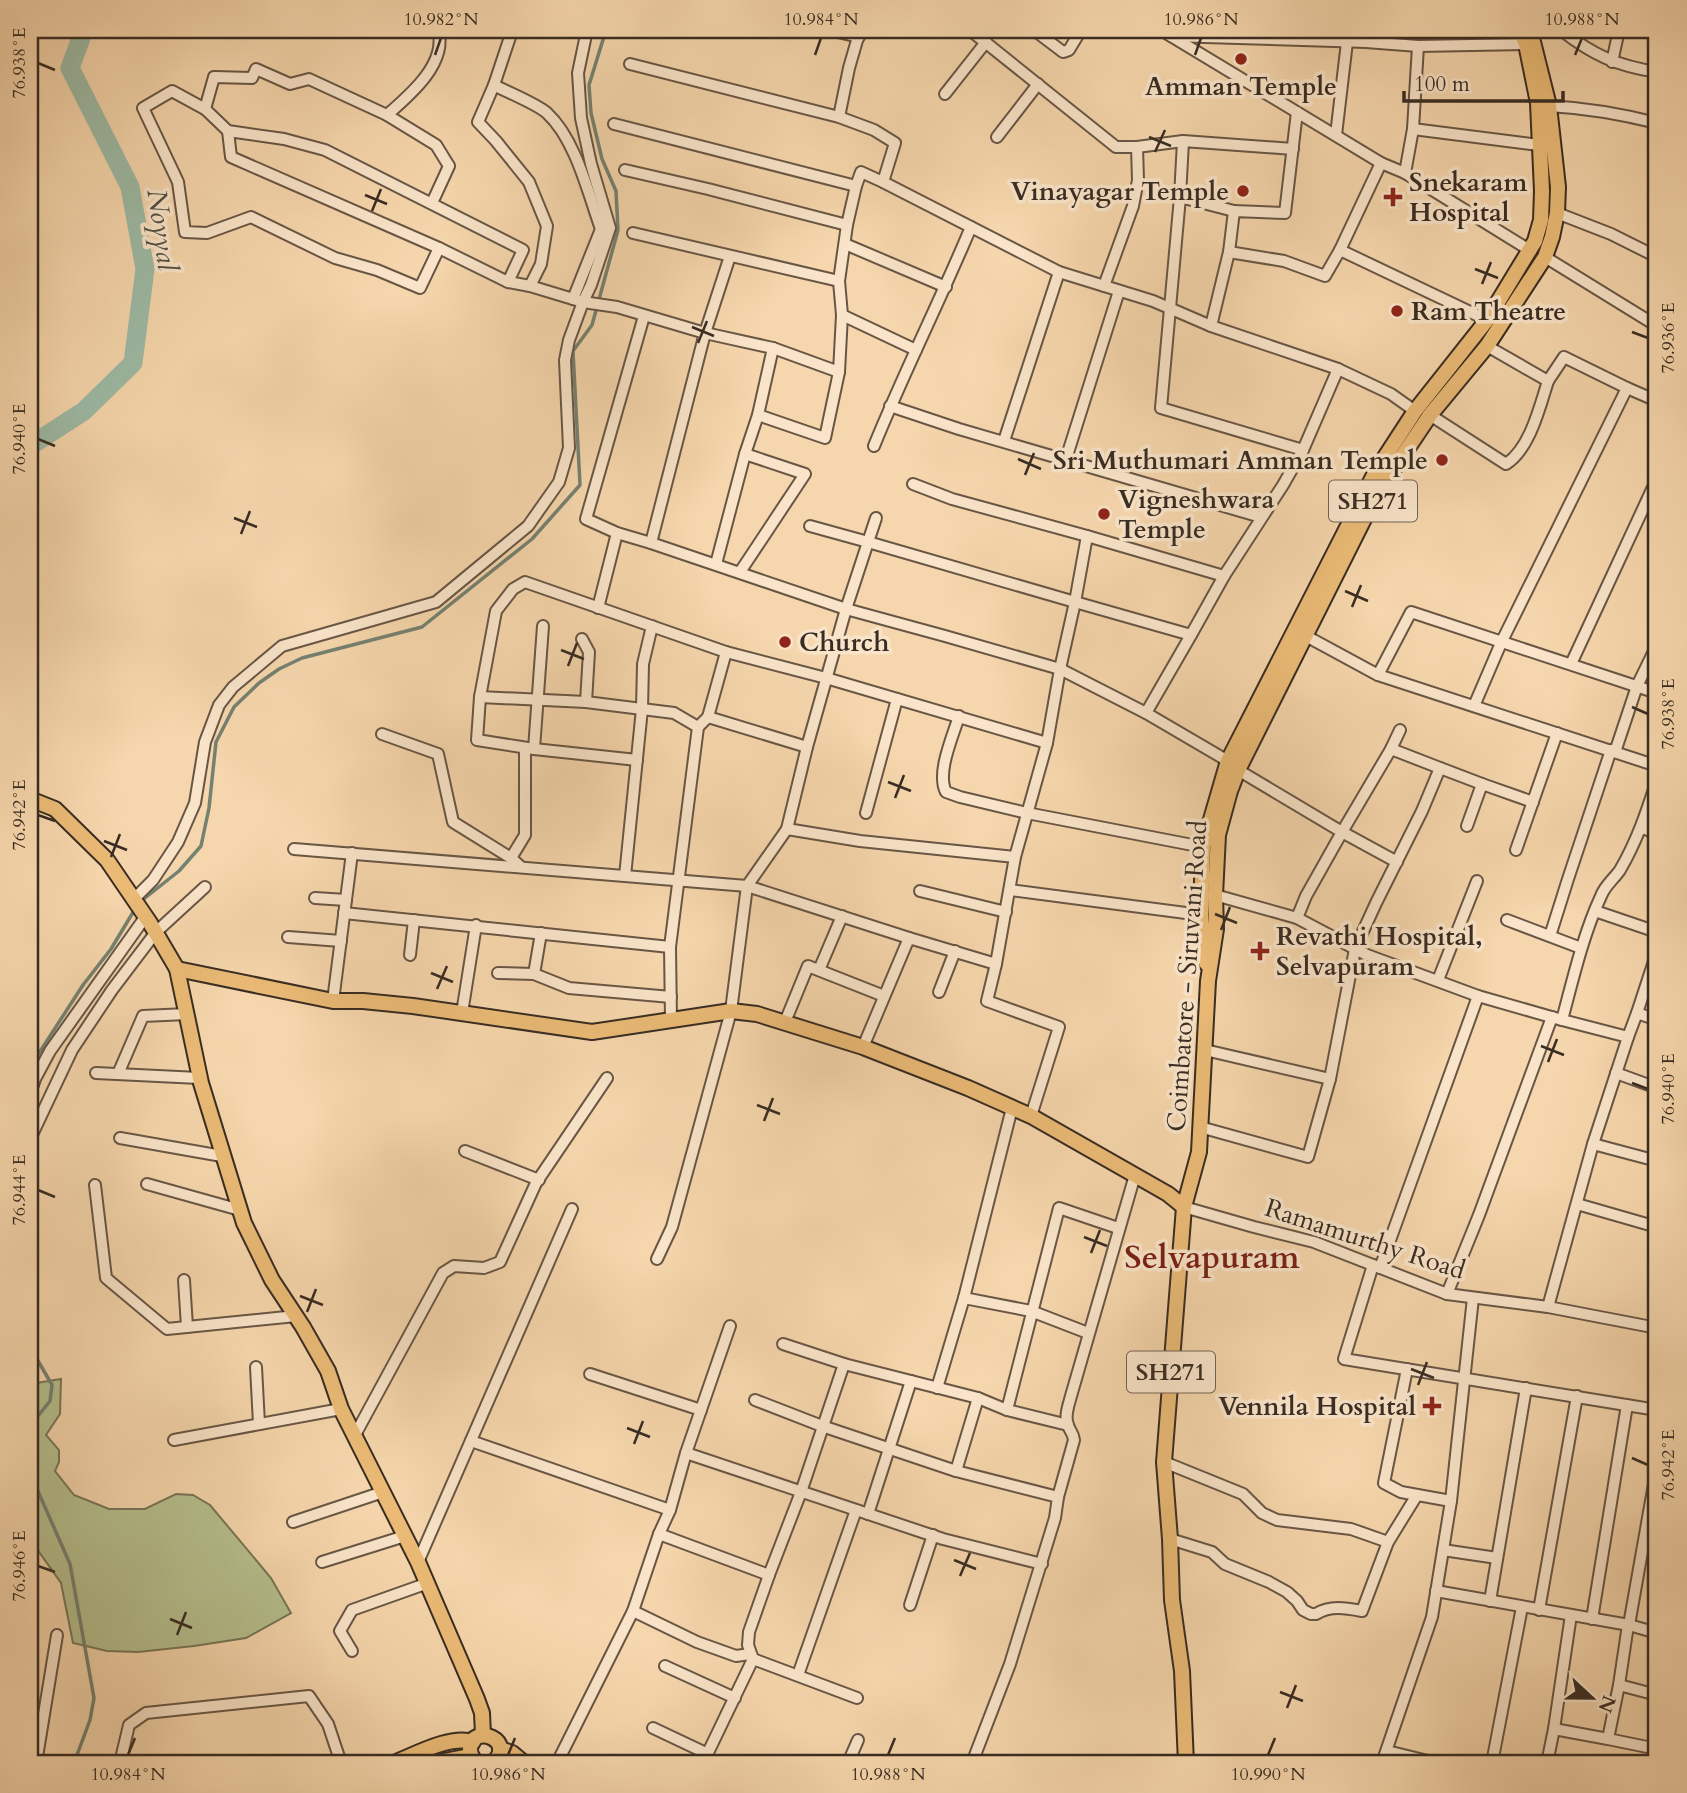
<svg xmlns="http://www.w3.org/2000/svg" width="1687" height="1793" font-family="Cardo,serif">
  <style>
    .green { fill: #b6bf8e; stroke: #777658; stroke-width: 2 }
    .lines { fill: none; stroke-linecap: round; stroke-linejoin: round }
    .stream { stroke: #758171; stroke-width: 3.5 }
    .river { stroke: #9dbaa5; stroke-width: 19 }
    .minor-casing { stroke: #685645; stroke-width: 14 }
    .major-casing { stroke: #382c23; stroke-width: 18 }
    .minor { stroke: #f9e4c9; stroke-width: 10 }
    .major { stroke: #ebbb76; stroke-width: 14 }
    .ticks { fill: none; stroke: #382c23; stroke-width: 2.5 }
    .poi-dot { fill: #8f2418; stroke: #f9e4c9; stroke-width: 2.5 }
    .labels { text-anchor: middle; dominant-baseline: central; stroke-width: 7; stroke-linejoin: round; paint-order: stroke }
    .shield { fill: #f9e4c9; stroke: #726355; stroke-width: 2 }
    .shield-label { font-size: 24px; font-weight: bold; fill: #382c23 }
    .poi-label { font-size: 26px; font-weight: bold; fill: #382c23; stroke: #f9e4c9; text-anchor: start }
    .street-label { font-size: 26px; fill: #382c23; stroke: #f9e4c9 }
    .water-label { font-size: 28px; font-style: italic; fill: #515044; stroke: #f9e4c9 }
    .district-label { font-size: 33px; font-weight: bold; fill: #7a1f14; stroke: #f9e4c9 }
    .neatline { fill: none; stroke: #382c23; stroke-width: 2.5 }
    .ticks-label { font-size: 18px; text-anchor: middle; fill: #382c23 }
  </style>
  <rect width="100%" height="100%" fill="#f6d6ac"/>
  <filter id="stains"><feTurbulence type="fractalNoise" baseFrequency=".00286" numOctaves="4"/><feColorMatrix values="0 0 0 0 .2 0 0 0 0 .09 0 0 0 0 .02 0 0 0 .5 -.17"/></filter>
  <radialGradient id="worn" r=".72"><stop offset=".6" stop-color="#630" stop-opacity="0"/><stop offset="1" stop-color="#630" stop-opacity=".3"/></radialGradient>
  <path class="green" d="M 61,1379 L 60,1414 L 46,1435 L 59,1450 L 59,1462 L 55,1471 L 74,1495 L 109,1509 L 145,1509 L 176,1494 L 193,1495 L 210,1505 L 271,1578 L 291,1613 L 246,1638 L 194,1646 L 138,1652 L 107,1651 L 73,1643 L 61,1583 L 32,1542 L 30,1534 L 30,1384 Z"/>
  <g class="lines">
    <g class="stream">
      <path d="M 140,902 L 179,871 L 201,846 L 209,808 L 216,742 L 234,707 L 259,683 L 279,669 L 302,658 L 422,627 L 532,539 L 580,485 L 573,351 L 592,325 L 618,230 L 616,191 L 602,159 L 591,113 L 589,85 L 606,30"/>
      <path d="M 30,1067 L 83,985 L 111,949 L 135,909"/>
      <path d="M 30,1347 L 52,1385 L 50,1401 L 30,1426"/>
      <path d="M 30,1473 L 70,1564 L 94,1698 L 90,1720 L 74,1763"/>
    </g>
    <path class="river" d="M 30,446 L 84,411 L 133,363 L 145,269 L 130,187 L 70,68 L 84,30"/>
    <g class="minor-casing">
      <g id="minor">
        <path d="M 504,30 L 510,37 L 494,85 L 478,122 L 496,141 L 529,182 L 547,226 L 541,264 L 530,286"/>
        <path d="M 829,30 L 859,37"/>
        <path d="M 970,30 L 1116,147 L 1137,147 L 1138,180 L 1133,206 L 1104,286"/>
        <path d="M 1034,30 L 1063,52 L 1069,50 L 1081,30"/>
        <path d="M 1161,30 L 1381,163 L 1405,173 L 1531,251"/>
        <path d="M 1561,30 C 1593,55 1617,66 1657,72"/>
        <path d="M 1171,36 L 1366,42 L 1418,46 L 1526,44"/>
        <path d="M 1612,62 L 1619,30"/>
        <path d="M 630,64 L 839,117 L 874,130 L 895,143 L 883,182"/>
        <path d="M 494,85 C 507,92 537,104 547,113 C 576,140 588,193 601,229 L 573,299"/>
        <path d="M 945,94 L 986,42"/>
        <path d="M 1549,106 C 1586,108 1621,114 1657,123"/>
        <path d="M 205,109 L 228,131 L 284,139 L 325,150 L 523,250 L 508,282"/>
        <path d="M 387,115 C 410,95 448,63 438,30"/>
        <path d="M 839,117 L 849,68 L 860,30"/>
        <path d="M 614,124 L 856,186"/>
        <path d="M 1413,129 L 1539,145"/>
        <path d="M 228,131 L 231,157 L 439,248 L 508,282 L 530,286 L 583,302 L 617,307 L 705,333 L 773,348 L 839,372 L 842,315 L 839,281 L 847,225 L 856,186 L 861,172 L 883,182 L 1059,272 L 1153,301 L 1211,326 L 1338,369"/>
        <path d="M 1336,135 L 1347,42"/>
        <path d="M 997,137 L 1038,84"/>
        <path d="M 1137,147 L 1183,141"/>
        <path d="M 1293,149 L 1183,141 L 1180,197 L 1161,408 L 1303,450"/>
        <path d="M 625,170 L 708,189 L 847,225"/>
        <path d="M 1405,173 L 1413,129 L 1418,46"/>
        <path d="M 1180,197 L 1234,211"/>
        <path d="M 432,203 L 449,166 L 436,145 L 387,115 L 309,79 L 290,84 L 256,69 L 252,78 L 214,77 L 205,109 L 172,91 L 143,108 L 178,182 L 185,232 L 207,233 L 251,217 L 335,258 L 377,270 L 420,288 L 439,248"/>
        <path d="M 1557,213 L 1611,234 L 1657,257"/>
        <path d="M 633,233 L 839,281"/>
        <path d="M 845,244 L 946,287"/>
        <path d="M 1340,250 L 1487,320"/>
        <path d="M 1229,252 L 1284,261 L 1325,276 L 1340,250 L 1381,163"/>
        <path d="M 730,256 L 705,333 L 651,543 L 846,609 L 945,636 L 1060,669 L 1146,713"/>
        <path d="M 1545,257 L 1657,326"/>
        <path d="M 842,315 L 916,350"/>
        <path d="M 644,316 L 586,519 L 617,533 L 651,543"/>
        <path d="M 1211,326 L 1229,252 L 1234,211 L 1285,213 L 1297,112"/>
        <path d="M 1627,388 L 1657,401"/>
        <path d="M 890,406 L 959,429 L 1261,517"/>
        <path d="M 758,415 L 825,438 L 839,372"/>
        <path d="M 1430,415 L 1506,464 C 1530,449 1540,406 1548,381"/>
        <path d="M 1004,441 L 1059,272"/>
        <path d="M 874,446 C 904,372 940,301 971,227"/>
        <path d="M 1066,459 L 1119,291"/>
        <path d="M 913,484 L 952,499 L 1087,536"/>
        <path d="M 810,526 L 868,542 L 876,518"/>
        <path d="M 716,564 L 745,454 L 758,415 L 773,348"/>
        <path d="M 740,572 L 805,474 L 745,454"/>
        <path d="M 1224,576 L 1191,635 L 1146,713 L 1228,761"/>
        <path d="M 598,608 L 617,533"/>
        <path d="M 1306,636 L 1378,675 L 1657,766"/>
        <path d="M 582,639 L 589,652 L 586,702"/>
        <path d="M 726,652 L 708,717 L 807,747"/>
        <path d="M 1571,664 L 1655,483 L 1657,484"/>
        <path d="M 1378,675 L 1411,612 L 1657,693"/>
        <path d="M 480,697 L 586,702 L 674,713 L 698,727"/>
        <path d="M 1474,706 L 1501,643 L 1627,388 L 1564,357 L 1548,381 L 1487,346"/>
        <path d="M 959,716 C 953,736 936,773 946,792 L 960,797 L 1027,813 L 1203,847"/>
        <path d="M 382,734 L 438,754 L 453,822 L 511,858 L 521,867"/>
        <path d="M 534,749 L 543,626"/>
        <path d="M 1615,752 L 1637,686 L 1657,645"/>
        <path d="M 637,760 L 534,749 L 477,740 L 480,697 L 496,611 L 513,589 L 525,582 L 726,652 L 826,678 L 1047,743"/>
        <path d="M 1440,768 L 1482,784"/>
        <path d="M 1238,770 L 1342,832 L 1306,896 L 1297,918 L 1367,955 L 1478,996 L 1562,1020"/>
        <path d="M 866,813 L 897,699"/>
        <path d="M 1467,826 L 1482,784 L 1533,802"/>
        <path d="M 1642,828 L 1657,833"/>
        <path d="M 787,829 L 860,841 L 1015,857"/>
        <path d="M 294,849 L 747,886 L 909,938"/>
        <path d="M 1516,850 L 1557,733"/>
        <path d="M 511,858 L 525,835 L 525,748"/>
        <path d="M 1397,862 L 1342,832 L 1391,749 L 1400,730"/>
        <path d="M 625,876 L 642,709 L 643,664 L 652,626"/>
        <path d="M 1010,890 L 1201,915"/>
        <path d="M 920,891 L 1006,912"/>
        <path d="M 1215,895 L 1297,918"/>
        <path d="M 315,898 L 346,900"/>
        <path d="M 134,899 L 153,880 L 178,842 L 195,803 L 205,742 L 219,705 L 233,687 L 282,646 L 436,602 L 528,526 L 559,482 L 569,448 L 565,360 L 569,340 L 583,302 L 591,285 L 610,228 L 591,164 L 581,118 L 578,73 L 587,30"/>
        <path d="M 1595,911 L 1657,932"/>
        <path d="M 344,913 L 670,947"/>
        <path d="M 1507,920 L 1581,948"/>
        <path d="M 1550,936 L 1568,879 L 1611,750"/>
        <path d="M 288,937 L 341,941"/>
        <path d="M 410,955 L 414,920"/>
        <path d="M 996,964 L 987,1001 L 1059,1027 L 1031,1116"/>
        <path d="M 819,970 L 842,916"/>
        <path d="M 498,973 L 534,974 L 569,988 L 671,997"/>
        <path d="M 534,974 L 541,933"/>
        <path d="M 1438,980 L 1477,881"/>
        <path d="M 939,992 L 955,951"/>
        <path d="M 333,1001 L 352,853"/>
        <path d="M 462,1013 L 476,925"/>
        <path d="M 1637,1013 L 1657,952"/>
        <path d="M 671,1020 L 670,947 L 698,727 L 708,717"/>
        <path d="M 785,1022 L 808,966 L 884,996"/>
        <path d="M 1628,1037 L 1637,1013 L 1657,1020"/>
        <path d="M 863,1047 L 909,938 L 996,964 L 1015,857 L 1047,743 L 1060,669 L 1075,602 L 1191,635"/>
        <path d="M 1205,1050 L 1330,1079"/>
        <path d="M 96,1073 L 199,1078"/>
        <path d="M 1616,1073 L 1657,1088"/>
        <path d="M 118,1074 L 143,1016 L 187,1014"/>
        <path d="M 30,1094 L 35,1079 L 50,1051 L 146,916"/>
        <path d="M 1200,1127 L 1308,1157 L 1330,1079 L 1355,949 L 1376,903 L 1422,811 L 1440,768 L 1391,749"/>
        <path d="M 120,1138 L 222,1156"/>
        <path d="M 30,1139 L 72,1050 L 112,990 L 156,932 L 205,887"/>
        <path d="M 1593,1144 L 1657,1161"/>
        <path d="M 465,1151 L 539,1180"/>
        <path d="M 147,1184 L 240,1210"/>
        <path d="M 95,1185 L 106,1278 L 167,1329 L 296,1316"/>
        <path d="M 1577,1204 L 1657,1227"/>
        <path d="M 1184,1207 L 1254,1227 L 1314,1242 L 1447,1294 L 1548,1307 L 1657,1328"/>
        <path d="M 657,1259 L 672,1227 L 731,1011 L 747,886 L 787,829 L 807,747 L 846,609 L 868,542 L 1075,602 L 1087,536 L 1224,576 L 1283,485 L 1303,450 L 1338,369 L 1391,394 L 1415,411"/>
        <path d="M 1373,1265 L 1344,1359 L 1657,1410"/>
        <path d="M 1380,1268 L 1478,996"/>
        <path d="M 184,1280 L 187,1327"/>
        <path d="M 1447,1294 L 1479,1215 L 1552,1017"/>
        <path d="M 964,1298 L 1031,1311 L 1088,1333"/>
        <path d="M 1548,1307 L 1593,1144 L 1628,1037 L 1562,1020 C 1573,979 1583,935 1601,896 C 1605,885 1614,879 1620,870 C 1637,841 1647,811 1657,780"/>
        <path d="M 783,1344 L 844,1364"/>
        <path d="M 256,1367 L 259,1424"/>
        <path d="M 1407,1369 L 1384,1483 L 1401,1492 L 1451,1501"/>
        <path d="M 590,1374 L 701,1410"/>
        <path d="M 937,1388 L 964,1298 L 1012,1108"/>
        <path d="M 755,1400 L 822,1426 L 956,1471 L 1058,1497"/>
        <path d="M 1007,1410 L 1059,1208 L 1118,1228"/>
        <path d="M 355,1435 L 443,1273 L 454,1266 L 484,1268 L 500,1262 L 536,1183 L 607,1078"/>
        <path d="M 174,1440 L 341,1409"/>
        <path d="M 471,1441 L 670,1510"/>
        <path d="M 686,1453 L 943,1539 L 1042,1564"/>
        <path d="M 1164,1462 L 1243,1494 L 1262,1513 L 1277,1520 L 1351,1529 L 1388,1542"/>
        <path d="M 956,1471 L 978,1398"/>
        <path d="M 868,1514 L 911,1381"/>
        <path d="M 293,1522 L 383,1492"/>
        <path d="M 659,1534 L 769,1575"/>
        <path d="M 1170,1539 L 1212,1552 L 1225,1564 L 1269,1582 L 1287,1592 L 1297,1601 L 1303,1610 L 1311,1614 L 1316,1614 C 1330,1605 1346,1608 1362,1611 L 1388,1542 L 1417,1495"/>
        <path d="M 1443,1550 L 1497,1558"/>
        <path d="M 322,1562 L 405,1536"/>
        <path d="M 418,1562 L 572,1209"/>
        <path d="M 1436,1591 L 1629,1625 L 1657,1633"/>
        <path d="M 1490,1601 L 1526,1388"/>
        <path d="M 910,1605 L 933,1535"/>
        <path d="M 1539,1610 L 1577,1396"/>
        <path d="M 633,1611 L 697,1642 L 736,1656 L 750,1654"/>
        <path d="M 1592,1619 L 1627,1405"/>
        <path d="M 1628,1625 L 1619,1685 L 1608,1739 L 1657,1749"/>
        <path d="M 1629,1625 L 1657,1467"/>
        <path d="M 352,1651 L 340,1631 L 352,1610 L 428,1583"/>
        <path d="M 753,1659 L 857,1698"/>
        <path d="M 665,1666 L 735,1698"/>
        <path d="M 798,1675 L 856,1510"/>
        <path d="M 1619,1685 L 1657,1695"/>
        <path d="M 653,1728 L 708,1754"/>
        <path d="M 1554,1729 L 1608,1739"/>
        <path d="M 1387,1751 L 1436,1763"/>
        <path d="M 36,1763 L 57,1635"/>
        <path d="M 120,1763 L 129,1725 L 146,1713 L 309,1696 L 328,1724 L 341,1763"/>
        <path d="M 557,1763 L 633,1611 L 659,1534 L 670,1510 L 686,1453 L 730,1326"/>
        <path d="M 703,1763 L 753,1659 L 748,1645 L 749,1632 L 769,1575 L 801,1492 L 844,1364 L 978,1398 L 1007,1410 L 1068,1425"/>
        <path d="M 848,1763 L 858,1740"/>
        <path d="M 972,1763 L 1010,1664 L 1055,1518 L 1058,1497 L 1074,1440 C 1073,1432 1070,1432 1068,1425 C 1064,1416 1069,1404 1071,1396 L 1135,1175"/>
        <path d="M 1382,1763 L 1432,1617 L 1451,1501 L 1473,1298"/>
        <path d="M 1492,1763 L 1522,1607"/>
        <path d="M 1547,1763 L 1554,1729 L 1571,1615"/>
      </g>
    </g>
    <g class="major-casing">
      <g id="major">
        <path d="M 30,799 L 55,809 L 107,860 L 150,923 L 177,969 L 201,1083 L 244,1223 L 272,1280 L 303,1327 L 328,1371 L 341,1409 L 418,1562 L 477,1699 L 482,1713 L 483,1735"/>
        <path d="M 1206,963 L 1201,915 L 1203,847 L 1228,761 L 1376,471 L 1415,411 L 1487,320 L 1535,241 L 1541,220 L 1542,191 L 1538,103 L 1526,44 L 1520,30"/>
        <path d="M 177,969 L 333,1001 L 363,1001 L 413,1006 L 592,1032 L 731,1011 L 757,1014 L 863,1047 L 968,1088 L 1031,1116 L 1168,1194 L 1184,1207"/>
        <path d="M 500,1749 L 512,1753 L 524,1763"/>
        <path d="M 394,1763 C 416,1754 450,1735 473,1742"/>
        <path d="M 434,1763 L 471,1756"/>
        <path d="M 478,1763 C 473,1760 470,1756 470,1749 C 472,1721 519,1742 492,1763"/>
        <path d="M 1186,1763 L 1182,1671 L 1172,1600 L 1170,1539 L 1164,1462 L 1184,1207 L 1199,1152 L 1208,981 L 1216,929 L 1215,895 L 1218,835 L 1230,791 L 1238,770 L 1375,497 L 1430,415 L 1487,346 L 1545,257 L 1552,237 L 1557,213 L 1558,187 L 1549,106 L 1530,30"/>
      </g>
    </g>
    <use href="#minor" class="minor"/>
    <use href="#major" class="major"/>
  </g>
  <path class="ticks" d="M 435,55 L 441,38M 815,55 L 821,38M 1195,55 L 1201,38M 1575,55 L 1582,38M 38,63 L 55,70M 1149,137 L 1171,146M 1155,152 L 1165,130M 365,195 L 387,204M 372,211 L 381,189M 1475,269 L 1498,278M 1482,284 L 1491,262M 692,327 L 714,336M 1632,332 L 1648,338M 698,343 L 707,321M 38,439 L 55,446M 1018,459 L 1041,469M 1025,475 L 1034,453M 234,518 L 257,527M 241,534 L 250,511M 1345,591 L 1368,601M 1352,607 L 1361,585M 561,650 L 584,659M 568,666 L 577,643M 1632,707 L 1648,714M 888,782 L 911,791M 895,798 L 904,775M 38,815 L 55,821M 104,841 L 127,850M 111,857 L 120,834M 1215,914 L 1237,923M 1221,930 L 1230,907M 431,973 L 453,982M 437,989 L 447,966M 1541,1046 L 1564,1055M 1548,1062 L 1557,1039M 1632,1083 L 1648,1089M 757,1105 L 780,1114M 764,1121 L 773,1098M 38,1190 L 55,1197M 1084,1237 L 1107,1246M 1091,1253 L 1100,1230M 300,1296 L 323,1305M 307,1312 L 316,1289M 1411,1369 L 1434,1378M 1418,1385 L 1427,1362M 627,1428 L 650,1437M 634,1444 L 643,1421M 1632,1458 L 1648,1465M 954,1560 L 976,1569M 38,1566 L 55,1572M 960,1576 L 970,1553M 170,1619 L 192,1628M 177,1635 L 186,1612M 1280,1692 L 1303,1701M 1287,1708 L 1296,1685M 128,1755 L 135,1738M 508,1755 L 515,1738M 888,1755 L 895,1738M 1268,1755 L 1275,1738"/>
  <g class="poi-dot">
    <circle cx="1241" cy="59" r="7"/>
    <circle cx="1243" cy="191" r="7"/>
    <path d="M1389.5 186.5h7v7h7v7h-7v7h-7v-7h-7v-7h7z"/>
    <circle cx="1397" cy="311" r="7"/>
    <circle cx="1442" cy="460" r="7"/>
    <circle cx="1104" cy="514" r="7"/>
    <circle cx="785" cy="642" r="7"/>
    <path d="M1256.5 940.5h7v7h7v7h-7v7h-7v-7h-7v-7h7z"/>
    <path d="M1428.5 1395.5h7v7h7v7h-7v7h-7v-7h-7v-7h7z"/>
  </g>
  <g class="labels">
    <g class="shield">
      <rect x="1329" y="480.5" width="88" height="41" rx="5"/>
      <rect x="1127" y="1351.5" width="88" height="41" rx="5"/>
    </g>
    <g class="shield-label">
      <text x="1373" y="501">SH271</text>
      <text x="1171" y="1372">SH271</text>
    </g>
    <g class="poi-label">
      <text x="1241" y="86" text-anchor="middle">Amman Temple</text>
      <text x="1409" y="182">Snekaram<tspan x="1409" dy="30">Hospital</tspan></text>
      <text x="1229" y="191" text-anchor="end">Vinayagar Temple</text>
      <text x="1411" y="311">Ram Theatre</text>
      <text x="1428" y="460" text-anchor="end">Sri Muthumari Amman Temple</text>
      <text x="1118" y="499">Vigneshwara<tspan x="1118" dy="30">Temple</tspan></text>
      <text x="799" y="642">Church</text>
      <text x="1276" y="936">Revathi Hospital,<tspan x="1276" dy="30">Selvapuram</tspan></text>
      <text x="1416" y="1406" text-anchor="end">Vennila Hospital</text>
    </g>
    <g class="street-label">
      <text transform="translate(1187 976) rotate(-86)">Coimbatore - Siruvani Road</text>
      <text transform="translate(1365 1239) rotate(18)">Ramamurthy Road</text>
    </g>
    <g class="water-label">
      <text transform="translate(162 230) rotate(82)">Noyyal</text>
    </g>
    <g class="district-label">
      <text x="1212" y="1257">Selvapuram</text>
    </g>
  </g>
  <rect width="1687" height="1793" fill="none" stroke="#f6d6ac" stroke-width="77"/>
  <g transform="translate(1592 1698) rotate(112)" stroke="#f9e4c9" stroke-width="5" paint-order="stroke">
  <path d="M0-5L12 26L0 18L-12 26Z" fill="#382c23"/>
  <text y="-10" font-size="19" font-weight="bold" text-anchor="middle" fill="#382c23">N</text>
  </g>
  <path d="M1404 91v10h159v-10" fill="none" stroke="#382c23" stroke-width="3.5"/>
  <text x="1414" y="91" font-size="21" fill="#382c23" stroke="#f9e4c9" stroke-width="5" paint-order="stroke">100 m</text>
  <rect x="38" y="38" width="1610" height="1717" class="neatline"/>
  <g class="ticks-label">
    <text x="441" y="25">10.982°N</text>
    <text x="821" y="25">10.984°N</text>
    <text x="1201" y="25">10.986°N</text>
    <text x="1582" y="25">10.988°N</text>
    <text transform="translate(19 63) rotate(-90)" y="6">76.938°E</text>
    <text transform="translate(1668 338) rotate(-90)" y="6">76.936°E</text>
    <text transform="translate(19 439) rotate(-90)" y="6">76.940°E</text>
    <text transform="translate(1668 714) rotate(-90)" y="6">76.938°E</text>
    <text transform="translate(19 815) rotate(-90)" y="6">76.942°E</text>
    <text transform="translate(1668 1089) rotate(-90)" y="6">76.940°E</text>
    <text transform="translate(19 1190) rotate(-90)" y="6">76.944°E</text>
    <text transform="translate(1668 1465) rotate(-90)" y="6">76.942°E</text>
    <text transform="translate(19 1566) rotate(-90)" y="6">76.946°E</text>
    <text x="128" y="1780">10.984°N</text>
    <text x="508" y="1780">10.986°N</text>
    <text x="888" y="1780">10.988°N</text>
    <text x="1268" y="1780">10.990°N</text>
  </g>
  <rect width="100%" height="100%" filter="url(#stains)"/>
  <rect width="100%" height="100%" fill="url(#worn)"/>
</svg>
